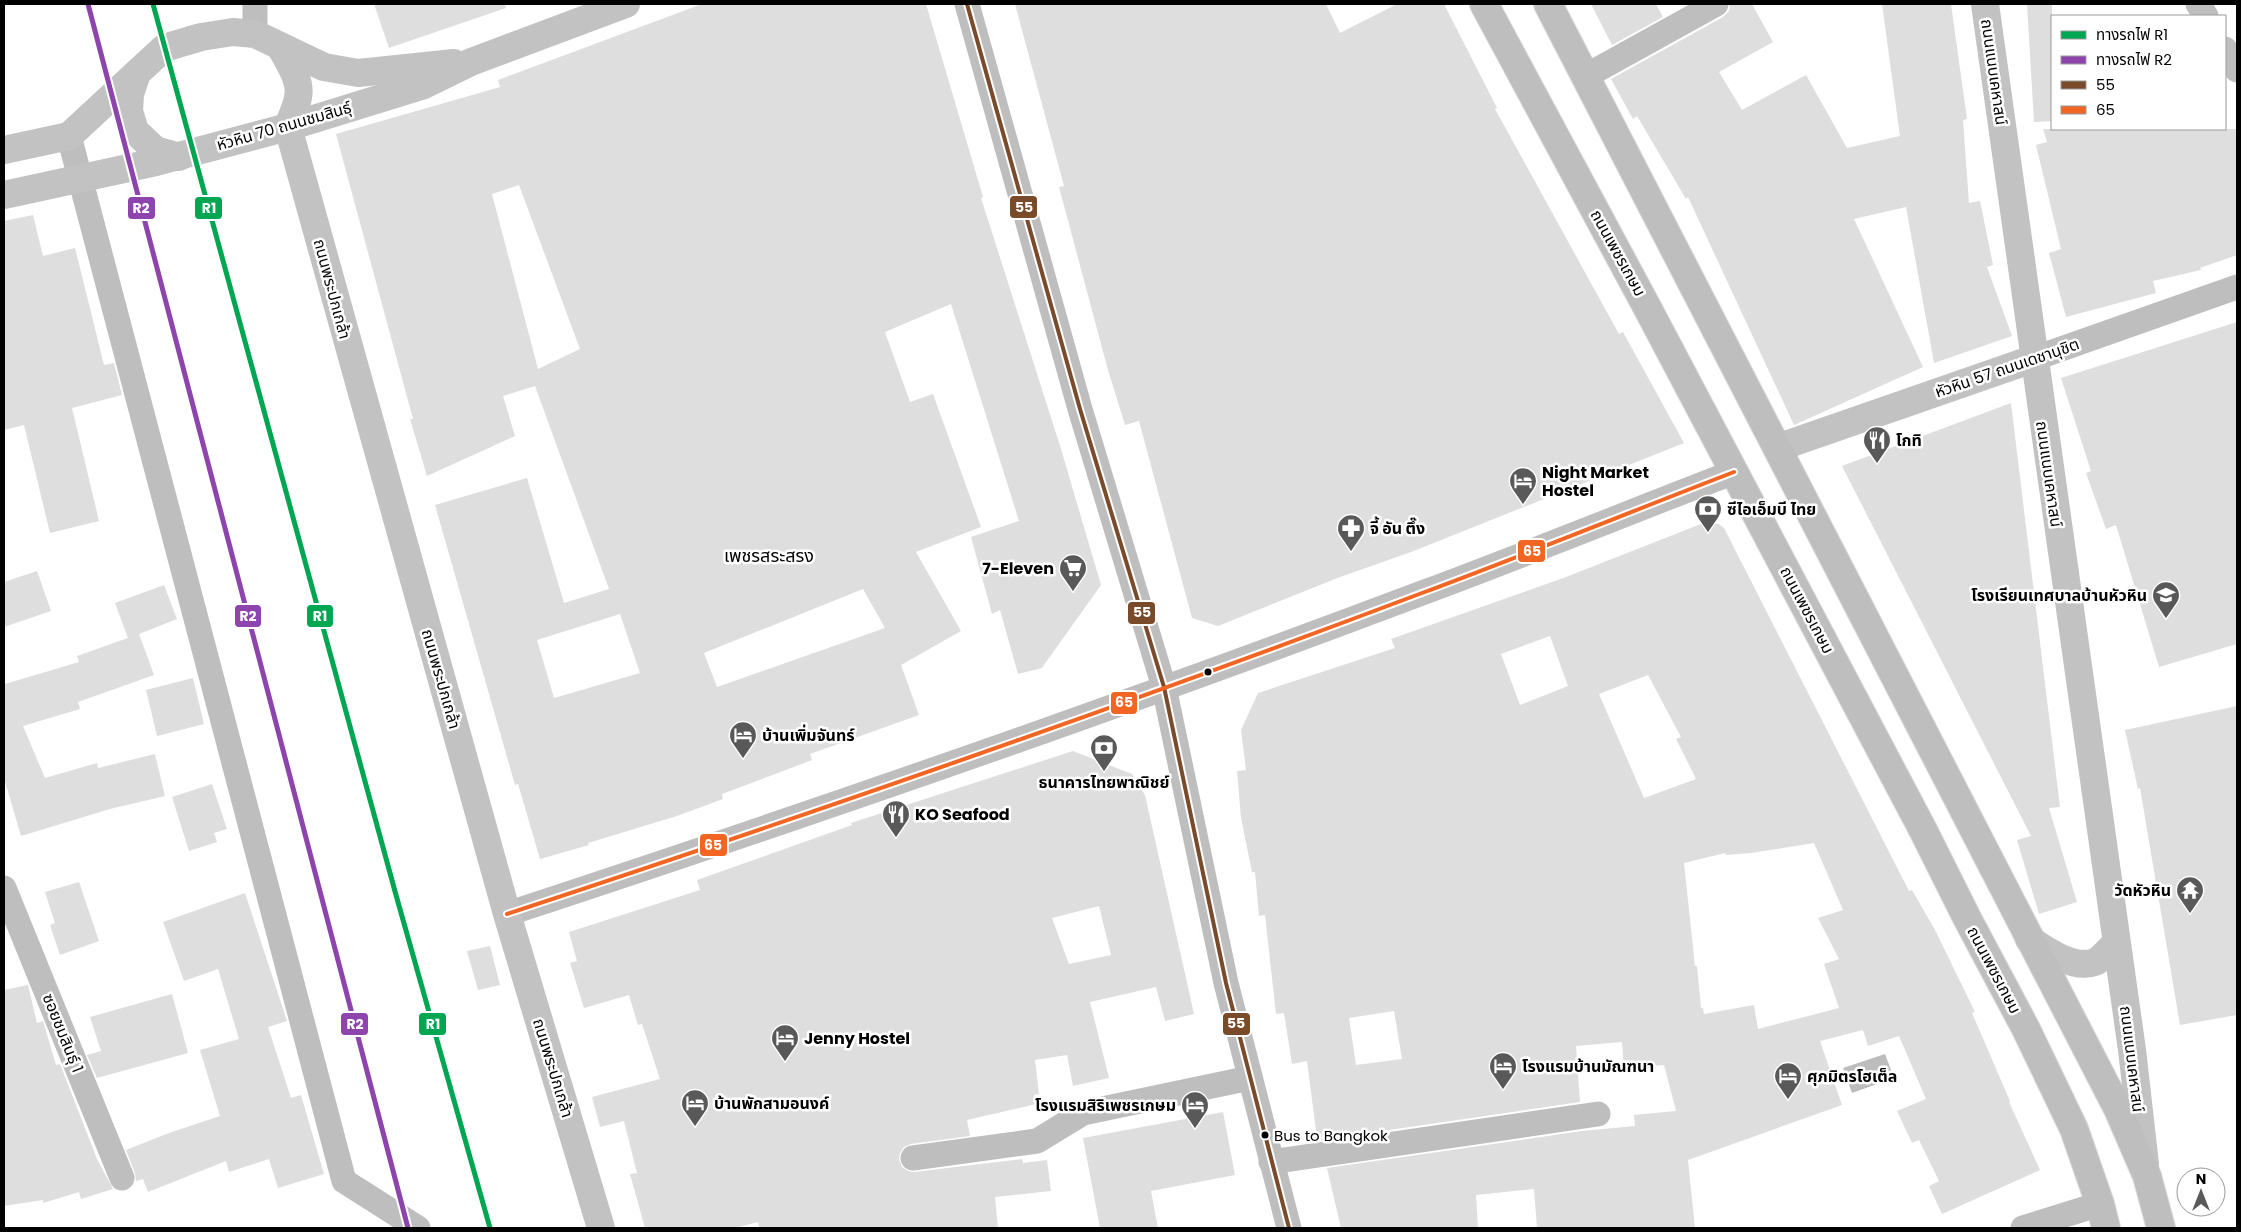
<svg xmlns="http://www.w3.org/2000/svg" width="2241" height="1232" font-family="Poppins,'Noto Sans Thai',sans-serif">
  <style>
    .water { fill: #bdbdbd }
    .building { fill: #dedede; fill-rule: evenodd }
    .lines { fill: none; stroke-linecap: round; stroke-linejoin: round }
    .primary-casing { stroke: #dbdbdb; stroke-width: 30 }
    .street { stroke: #bebebe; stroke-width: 25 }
    .secondary { stroke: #c2c2c2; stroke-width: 28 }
    .primary { stroke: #bebebe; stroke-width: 28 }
    .bus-1-casing { stroke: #fff; stroke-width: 8 }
    .bus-2-casing { stroke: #fff; stroke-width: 8 }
    .bus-1 { stroke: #7a4b2a; stroke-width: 4 }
    .bus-2 { stroke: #f26522; stroke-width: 4 }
    .rail-1-casing { stroke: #fff; stroke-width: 9 }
    .rail-2-casing { stroke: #fff; stroke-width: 9 }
    .rail-1 { stroke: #00a651; stroke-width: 5 }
    .rail-2 { stroke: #8e44ad; stroke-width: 5 }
    .bus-dot { fill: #000; stroke: #fff; stroke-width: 2 }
    .labels { text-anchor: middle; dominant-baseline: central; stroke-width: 5; stroke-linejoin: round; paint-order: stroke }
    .bus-label { font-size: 15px; fill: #000; stroke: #fff; text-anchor: start }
    .street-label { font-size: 16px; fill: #000; stroke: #fff }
    .poi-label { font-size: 16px; font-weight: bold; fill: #000; stroke: #fff; text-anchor: start }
    .neighbourhood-label { font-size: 18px; fill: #000; stroke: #fff }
    .line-badge { stroke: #fff; stroke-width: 2 }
    .badge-label { font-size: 14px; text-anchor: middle; font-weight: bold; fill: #fff }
  </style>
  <rect width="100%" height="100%" fill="#fff"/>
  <path class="water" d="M 1885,1054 L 1894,1078 L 1852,1093 L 1843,1068 Z"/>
  <g class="building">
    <path d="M 374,4 L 505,4 L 506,8 L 389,48 Z"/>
    <path d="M 702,4 L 926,4 L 983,197 L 981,198 L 1061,449 L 1101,585 L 1044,665 L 1042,668 L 1018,674 L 1000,610 L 992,614 L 971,537 L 1019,521 L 951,304 L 885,332 L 910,402 L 933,394 L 981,527 L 916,552 L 961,631 L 901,665 L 919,715 L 810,754 L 812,760 L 722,794 L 723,799 L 677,816 L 588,843 L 589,845 L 540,859 L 518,784 L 515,785 L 435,505 L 527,478 L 564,603 L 609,589 L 535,386 L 503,396 L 515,436 L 427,476 L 410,419 L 413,419 L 336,134 L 500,87 L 498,80 ZM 519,185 L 580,349 L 538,369 L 492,194 ZM 863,589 L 885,628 L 717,687 L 704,653 ZM 620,614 L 640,673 L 554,698 L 537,640 Z"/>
    <path d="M 1015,4 L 1326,4 L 1340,33 L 1397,4 L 1444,4 L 1497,108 L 1495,109 L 1619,334 L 1623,332 L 1684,443 L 1411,552 L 1340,577 L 1218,626 L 1192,618 L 1139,421 L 1125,425 L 1108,370 L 1059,187 L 1064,186 Z"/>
    <path d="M 1591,4 L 1656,4 L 1663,17 L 1612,45 Z"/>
    <path d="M 1730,4 L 1752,4 L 1773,42 L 1719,72 L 1742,110 L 1806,75 L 1847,148 L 1900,136 L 1882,4 L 1951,4 L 1967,119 L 1963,120 L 1969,203 L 1980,201 L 1993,265 L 1987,267 L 2012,336 L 1934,363 L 1906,207 L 1854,219 L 1923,367 L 1794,425 L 1688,197 L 1686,199 L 1637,116 L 1633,119 L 1611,79 L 1723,17 L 1729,11 Z"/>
    <path d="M 2027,4 L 2052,4 L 2052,121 L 2034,122 Z"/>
    <path d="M 2043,129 L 2237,129 L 2237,255 L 2200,268 L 2201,270 L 2153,281 L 2156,293 L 2066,317 L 2049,253 L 2061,249 L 2036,145 L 2047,142 Z"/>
    <path d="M 33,215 L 43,256 L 75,248 L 104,365 L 114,363 L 122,395 L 72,408 L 99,521 L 50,533 L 24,425 L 4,430 L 4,221 Z"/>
    <path d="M 2237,322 L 2237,644 L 2159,667 L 2116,525 L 2106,529 L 2086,473 L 2091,471 L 2061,378 Z"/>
    <path d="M 2011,403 L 2060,807 L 2049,808 L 2077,902 L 2039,914 L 2017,840 L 2031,836 L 1842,466 Z"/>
    <path d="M 1706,522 L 1719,524 L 1724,528 L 1909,891 L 1912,890 L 1935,930 L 1975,1012 L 1972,1013 L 2010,1101 L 2009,1102 L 2040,1170 L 1942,1214 L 1929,1186 L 1939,1181 L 1919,1140 L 1912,1143 L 1897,1111 L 1926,1099 L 1899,1036 L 1868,1046 L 1863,1030 L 1820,1041 L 1842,1105 L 1688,1160 L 1695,1228 L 1537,1228 L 1534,1189 L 1476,1195 L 1478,1228 L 1341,1228 L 1327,1168 L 1582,1131 L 1635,1126 L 1634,1115 L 1676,1111 L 1664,1065 L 1624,1068 L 1622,1042 L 1576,1046 L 1580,1102 L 1321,1140 L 1320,1137 L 1317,1138 L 1307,1061 L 1292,1064 L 1284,1013 L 1276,1014 L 1265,915 L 1259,916 L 1255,872 L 1252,872 L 1241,818 L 1237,771 L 1246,770 L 1241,730 L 1258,693 L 1395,648 L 1391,639 L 1566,577 ZM 1550,636 L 1568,686 L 1520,705 L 1501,654 ZM 1648,675 L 1681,737 L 1676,739 L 1696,779 L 1644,798 L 1599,694 ZM 1814,843 L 1843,910 L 1818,918 L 1839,959 L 1824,964 L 1839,1008 L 1758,1029 L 1754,1005 L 1704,1014 L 1703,1008 L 1701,1008 L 1697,966 L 1695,966 L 1684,863 L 1725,853 L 1726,855 L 1751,853 ZM 1394,1011 L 1402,1059 L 1356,1065 L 1349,1018 Z"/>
    <path d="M 37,571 L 51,611 L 4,627 L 4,582 Z"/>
    <path d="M 164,585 L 177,619 L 139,634 L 154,675 L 78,702 L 80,709 L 23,726 L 45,778 L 97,763 L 98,768 L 155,754 L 165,796 L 110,809 L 21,836 L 4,778 L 4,682 L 5,684 L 79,662 L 77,656 L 128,638 L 115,603 Z"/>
    <path d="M 193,678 L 204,724 L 157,736 L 146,690 Z"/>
    <path d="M 2237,706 L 2237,1015 L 2180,1025 L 2140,788 L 2138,789 L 2125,730 Z"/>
    <path d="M 1073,751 L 1132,774 L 1145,795 L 1194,1014 L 1165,1021 L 1156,987 L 1090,1002 L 1109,1078 L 1073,1086 L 1067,1055 L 1035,1060 L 1039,1094 L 1034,1095 L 1036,1104 L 967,1120 L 970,1136 L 911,1144 L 904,1147 L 900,1153 L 899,1159 L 902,1167 L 908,1171 L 914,1172 L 1022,1159 L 1023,1163 L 1047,1160 L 1051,1191 L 995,1197 L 998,1228 L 759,1228 L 758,1222 L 735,1228 L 645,1228 L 630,1174 L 637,1173 L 624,1121 L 600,1127 L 592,1097 L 660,1079 L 642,1024 L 638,1025 L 629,995 L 584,1008 L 570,963 L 577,961 L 569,932 L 700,890 L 697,880 L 852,825 L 851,823 ZM 1099,906 L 1111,955 L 1069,964 L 1052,918 Z"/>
    <path d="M 212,784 L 227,829 L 214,833 L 217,842 L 189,851 L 172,797 Z"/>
    <path d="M 79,882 L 99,941 L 60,955 L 50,925 L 55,923 L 45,892 Z"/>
    <path d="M 245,893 L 287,1021 L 268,1027 L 291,1098 L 301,1095 L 324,1174 L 278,1188 L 269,1159 L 229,1172 L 226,1161 L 148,1192 L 143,1179 L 136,1181 L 135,1173 L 126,1150 L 169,1133 L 220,1116 L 200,1050 L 239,1039 L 218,969 L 184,981 L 163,922 Z"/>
    <path d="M 490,946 L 500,985 L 478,990 L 467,951 Z"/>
    <path d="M 28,985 L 37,1023 L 43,1021 L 56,1065 L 60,1064 L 97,1159 L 113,1189 L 81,1199 L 79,1192 L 43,1203 L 43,1200 L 4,1206 L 4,990 Z"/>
    <path d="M 172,994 L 188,1053 L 97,1078 L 87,1055 L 101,1051 L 90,1017 Z"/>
    <path d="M 1223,1112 L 1235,1175 L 1151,1191 L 1158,1228 L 1100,1228 L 1083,1138 Z"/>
  </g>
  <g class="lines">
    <g class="primary-casing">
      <g id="primary">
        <path d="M 1484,4 L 1648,309 L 1923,830 L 1967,918 L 2026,1029 L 2074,1129 L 2100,1204 L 2106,1228"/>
        <path d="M 1548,4 L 2118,1109 L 2147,1176 L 2161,1228"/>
      </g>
    </g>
    <g class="street">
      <path d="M 255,4 L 255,34"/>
      <path d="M 967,4 L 1080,409 L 1164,687 L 1226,983 L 1289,1228"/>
      <path d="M 2198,4 L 2206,16"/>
      <path d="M 2225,49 L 2237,70"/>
      <path d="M 1586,76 L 1716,4"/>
      <path d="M 69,136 L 344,1181 L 418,1228"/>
      <path d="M 2033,359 L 2237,287"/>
      <path d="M 4,888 L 122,1178"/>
      <path d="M 507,914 C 814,813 1120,707 1422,593 C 1527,554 1630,512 1734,472"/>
      <path d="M 913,1158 L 1037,1141 L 1083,1113 L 1250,1078"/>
      <path d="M 1271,1162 L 1598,1114"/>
      <path d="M 2023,1228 L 2100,1204"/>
    </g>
    <g class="secondary">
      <path d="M 1985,4 L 2132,1050 L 2145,1164"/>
      <path d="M 280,46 C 287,60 302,80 298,97 C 297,107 291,117 288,127 L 507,914 L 601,1228"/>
      <path d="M 137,73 L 130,94 L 129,111 L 135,131 L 155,150 L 179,157"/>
      <path d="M 4,150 L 69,136 L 164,48 L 201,37 L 233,32 L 255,34 L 324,67 L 358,73 L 454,63"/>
      <path d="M 4,195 L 156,162 L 288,127 L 424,85 L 471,62 L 626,4"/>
      <path d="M 1777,448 L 2033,359"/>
      <path d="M 2029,939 C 2045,950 2074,970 2095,962 C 2102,959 2110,948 2116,943"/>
    </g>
    <use href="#primary" class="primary"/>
    <g class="bus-1-casing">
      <path id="bus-1" d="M 967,4 L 1080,409 L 1164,687 L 1226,983 L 1289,1228"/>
    </g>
    <g class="bus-2-casing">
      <path id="bus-2" d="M 507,914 C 814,813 1120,707 1422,593 C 1527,554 1630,512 1734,472"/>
    </g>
    <use href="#bus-1" class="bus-1"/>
    <use href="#bus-2" class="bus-2"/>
    <g class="rail-1-casing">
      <path id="rail-1" d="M 153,4 L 396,895 L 490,1228"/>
    </g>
    <g class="rail-2-casing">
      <path id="rail-2" d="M 88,4 L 408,1228"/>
    </g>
    <use href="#rail-1" class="rail-1"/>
    <use href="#rail-2" class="rail-2"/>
  </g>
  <defs>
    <g id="restaurant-pin" transform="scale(1.4375)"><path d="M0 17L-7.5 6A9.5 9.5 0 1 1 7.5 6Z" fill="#595959" stroke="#fff"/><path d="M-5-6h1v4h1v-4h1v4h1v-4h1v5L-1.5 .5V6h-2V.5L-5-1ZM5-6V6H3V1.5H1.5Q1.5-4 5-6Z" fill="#fff"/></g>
    <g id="hotel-pin" transform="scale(1.4375)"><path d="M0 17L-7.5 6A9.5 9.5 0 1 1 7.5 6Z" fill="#595959" stroke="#fff"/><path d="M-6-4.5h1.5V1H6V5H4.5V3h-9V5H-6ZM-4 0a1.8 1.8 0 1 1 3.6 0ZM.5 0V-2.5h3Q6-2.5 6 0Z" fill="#fff"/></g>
    <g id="bank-pin" transform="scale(1.4375)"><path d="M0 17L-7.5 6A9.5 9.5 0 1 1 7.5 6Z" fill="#595959" stroke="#fff"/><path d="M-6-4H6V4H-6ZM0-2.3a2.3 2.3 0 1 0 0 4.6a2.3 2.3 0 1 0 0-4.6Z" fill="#fff"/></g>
    <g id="pharmacy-pin" transform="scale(1.4375)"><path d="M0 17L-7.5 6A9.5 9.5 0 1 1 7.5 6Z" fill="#595959" stroke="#fff"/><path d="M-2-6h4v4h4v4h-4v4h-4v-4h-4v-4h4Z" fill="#fff"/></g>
    <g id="supermarket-pin" transform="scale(1.4375)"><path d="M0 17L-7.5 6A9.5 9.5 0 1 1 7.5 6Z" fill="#595959" stroke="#fff"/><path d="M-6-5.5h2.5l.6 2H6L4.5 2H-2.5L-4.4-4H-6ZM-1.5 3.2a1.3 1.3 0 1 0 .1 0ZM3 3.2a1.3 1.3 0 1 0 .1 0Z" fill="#fff"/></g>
    <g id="school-pin" transform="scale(1.4375)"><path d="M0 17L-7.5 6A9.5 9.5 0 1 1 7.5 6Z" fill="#595959" stroke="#fff"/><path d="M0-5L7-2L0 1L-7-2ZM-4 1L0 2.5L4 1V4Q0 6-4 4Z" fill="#fff"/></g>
    <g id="temple-pin" transform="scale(1.4375)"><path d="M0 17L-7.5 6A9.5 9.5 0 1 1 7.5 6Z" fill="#595959" stroke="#fff"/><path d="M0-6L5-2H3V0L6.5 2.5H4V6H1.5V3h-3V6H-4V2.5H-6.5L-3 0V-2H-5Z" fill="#fff"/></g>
  </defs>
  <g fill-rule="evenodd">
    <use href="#restaurant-pin" x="1877" y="440"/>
    <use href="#hotel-pin" x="1523" y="481"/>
    <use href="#bank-pin" x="1708" y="509"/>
    <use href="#pharmacy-pin" x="1351" y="528"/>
    <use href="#supermarket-pin" x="1073" y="568"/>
    <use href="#school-pin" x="2166" y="595"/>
    <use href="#hotel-pin" x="743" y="735"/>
    <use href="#bank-pin" x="1104" y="748"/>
    <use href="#restaurant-pin" x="896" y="814"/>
    <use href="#temple-pin" x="2190" y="890"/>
    <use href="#hotel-pin" x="785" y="1038"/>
    <use href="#hotel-pin" x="1503" y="1066"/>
    <use href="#hotel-pin" x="1788" y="1076"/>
    <use href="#hotel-pin" x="695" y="1103"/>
    <use href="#hotel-pin" x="1195" y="1105"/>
  </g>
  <g class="bus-dot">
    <circle cx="1208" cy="672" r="4.5"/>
    <circle cx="1265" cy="1135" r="4.5"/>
  </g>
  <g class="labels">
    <g class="bus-label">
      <text x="1274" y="1135">Bus to Bangkok</text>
    </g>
    <g class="street-label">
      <text transform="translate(1994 72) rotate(82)">ถนนแนบเคหาสน์</text>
      <text transform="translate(284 126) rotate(-16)">หัวหิน 70 ถนนชมสินธุ์</text>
      <text transform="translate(1618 253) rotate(61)">ถนนเพชรเกษม</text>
      <text transform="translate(332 289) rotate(75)">ถนนพระปกเกล้า</text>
      <text transform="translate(2007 368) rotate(-19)">หัวหิน 57 ถนนเดชานุชิต</text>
      <text transform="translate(2049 474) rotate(82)">ถนนแนบเคหาสน์</text>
      <text transform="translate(1807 610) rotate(62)">ถนนเพชรเกษม</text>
      <text transform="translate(441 679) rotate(74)">ถนนพระปกเกล้า</text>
      <text transform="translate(1994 970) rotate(62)">ถนนเพชรเกษม</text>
      <text transform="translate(63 1033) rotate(68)">ซอยชมสินธุ์ 1</text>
      <text transform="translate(2132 1059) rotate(83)">ถนนแนบเคหาสน์</text>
      <text transform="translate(553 1068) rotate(73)">ถนนพระปกเกล้า</text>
    </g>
    <g class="poi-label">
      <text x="1896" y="440">โกทิ</text>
      <text x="1542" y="472">Night Market<tspan x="1542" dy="18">Hostel</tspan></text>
      <text x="1727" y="509">ซีไอเอ็มบี ไทย</text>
      <text x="1370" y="528">จี้ อัน ตึ๊ง</text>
      <text x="1054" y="568" text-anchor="end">7-Eleven</text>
      <text x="2147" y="595" text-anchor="end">โรงเรียนเทศบาลบ้านหัวหิน</text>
      <text x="762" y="735">บ้านเพิ่มจันทร์</text>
      <text x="1104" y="782" text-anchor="middle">ธนาคารไทยพาณิชย์</text>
      <text x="915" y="814">KO Seafood</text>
      <text x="2171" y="890" text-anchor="end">วัดหัวหิน</text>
      <text x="804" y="1038">Jenny Hostel</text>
      <text x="1522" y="1066">โรงแรมบ้านมัณฑนา</text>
      <text x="1807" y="1076">ศุภมิตรโฮเต็ล</text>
      <text x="714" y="1103">บ้านพักสามอนงค์</text>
      <text x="1176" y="1105" text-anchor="end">โรงแรมสิริเพชรเกษม</text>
    </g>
    <g class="neighbourhood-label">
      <text x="769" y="555">เพชรสระสรง</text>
    </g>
  </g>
  <g class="line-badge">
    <rect x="1009" y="195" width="29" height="24" rx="5" fill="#7a4b2a"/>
    <rect x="127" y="196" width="29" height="24" rx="5" fill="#8e44ad"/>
    <rect x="194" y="196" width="29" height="24" rx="5" fill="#00a651"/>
    <rect x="1517" y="539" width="29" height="24" rx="5" fill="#f26522"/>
    <rect x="1127" y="601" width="29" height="24" rx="5" fill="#7a4b2a"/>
    <rect x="234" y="604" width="28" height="24" rx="5" fill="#8e44ad"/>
    <rect x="306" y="604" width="28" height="24" rx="5" fill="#00a651"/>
    <rect x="1110" y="691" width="28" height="24" rx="5" fill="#f26522"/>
    <rect x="699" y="833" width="29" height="24" rx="5" fill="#f26522"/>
    <rect x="1222" y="1012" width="29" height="24" rx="5" fill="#7a4b2a"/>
    <rect x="340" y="1012" width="29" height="24" rx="5" fill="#8e44ad"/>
    <rect x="418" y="1012" width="29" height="24" rx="5" fill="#00a651"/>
  </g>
  <g class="badge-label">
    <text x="1024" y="212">55</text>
    <text x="141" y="213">R2</text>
    <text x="209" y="213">R1</text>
    <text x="1532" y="556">65</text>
    <text x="1142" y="617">55</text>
    <text x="248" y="621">R2</text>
    <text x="320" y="621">R1</text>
    <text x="1124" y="707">65</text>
    <text x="713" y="850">65</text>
    <text x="1236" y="1028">55</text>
    <text x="355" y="1029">R2</text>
    <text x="433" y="1029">R1</text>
  </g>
  <rect width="2241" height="1232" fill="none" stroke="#000000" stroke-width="10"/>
  <rect x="2051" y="15" width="175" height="115" fill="#ffffff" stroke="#999999"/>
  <rect x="2061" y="31" width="25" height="8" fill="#00a651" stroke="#999999"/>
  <text x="2096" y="40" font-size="15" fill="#000000">ทางรถไฟ R1</text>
  <rect x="2061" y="56" width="25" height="8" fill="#8e44ad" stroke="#999999"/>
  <text x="2096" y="65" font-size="15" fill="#000000">ทางรถไฟ R2</text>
  <rect x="2061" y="81" width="25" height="8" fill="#7a4b2a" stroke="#999999"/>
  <text x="2096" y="90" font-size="15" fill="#000000">55</text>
  <rect x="2061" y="106" width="25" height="8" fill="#f26522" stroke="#999999"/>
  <text x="2096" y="115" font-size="15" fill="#000000">65</text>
  <g transform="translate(2201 1192)"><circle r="24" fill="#ffffff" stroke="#999999"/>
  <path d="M0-4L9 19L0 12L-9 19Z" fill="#595959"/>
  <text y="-8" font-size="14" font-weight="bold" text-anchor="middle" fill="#000000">N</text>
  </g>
</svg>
